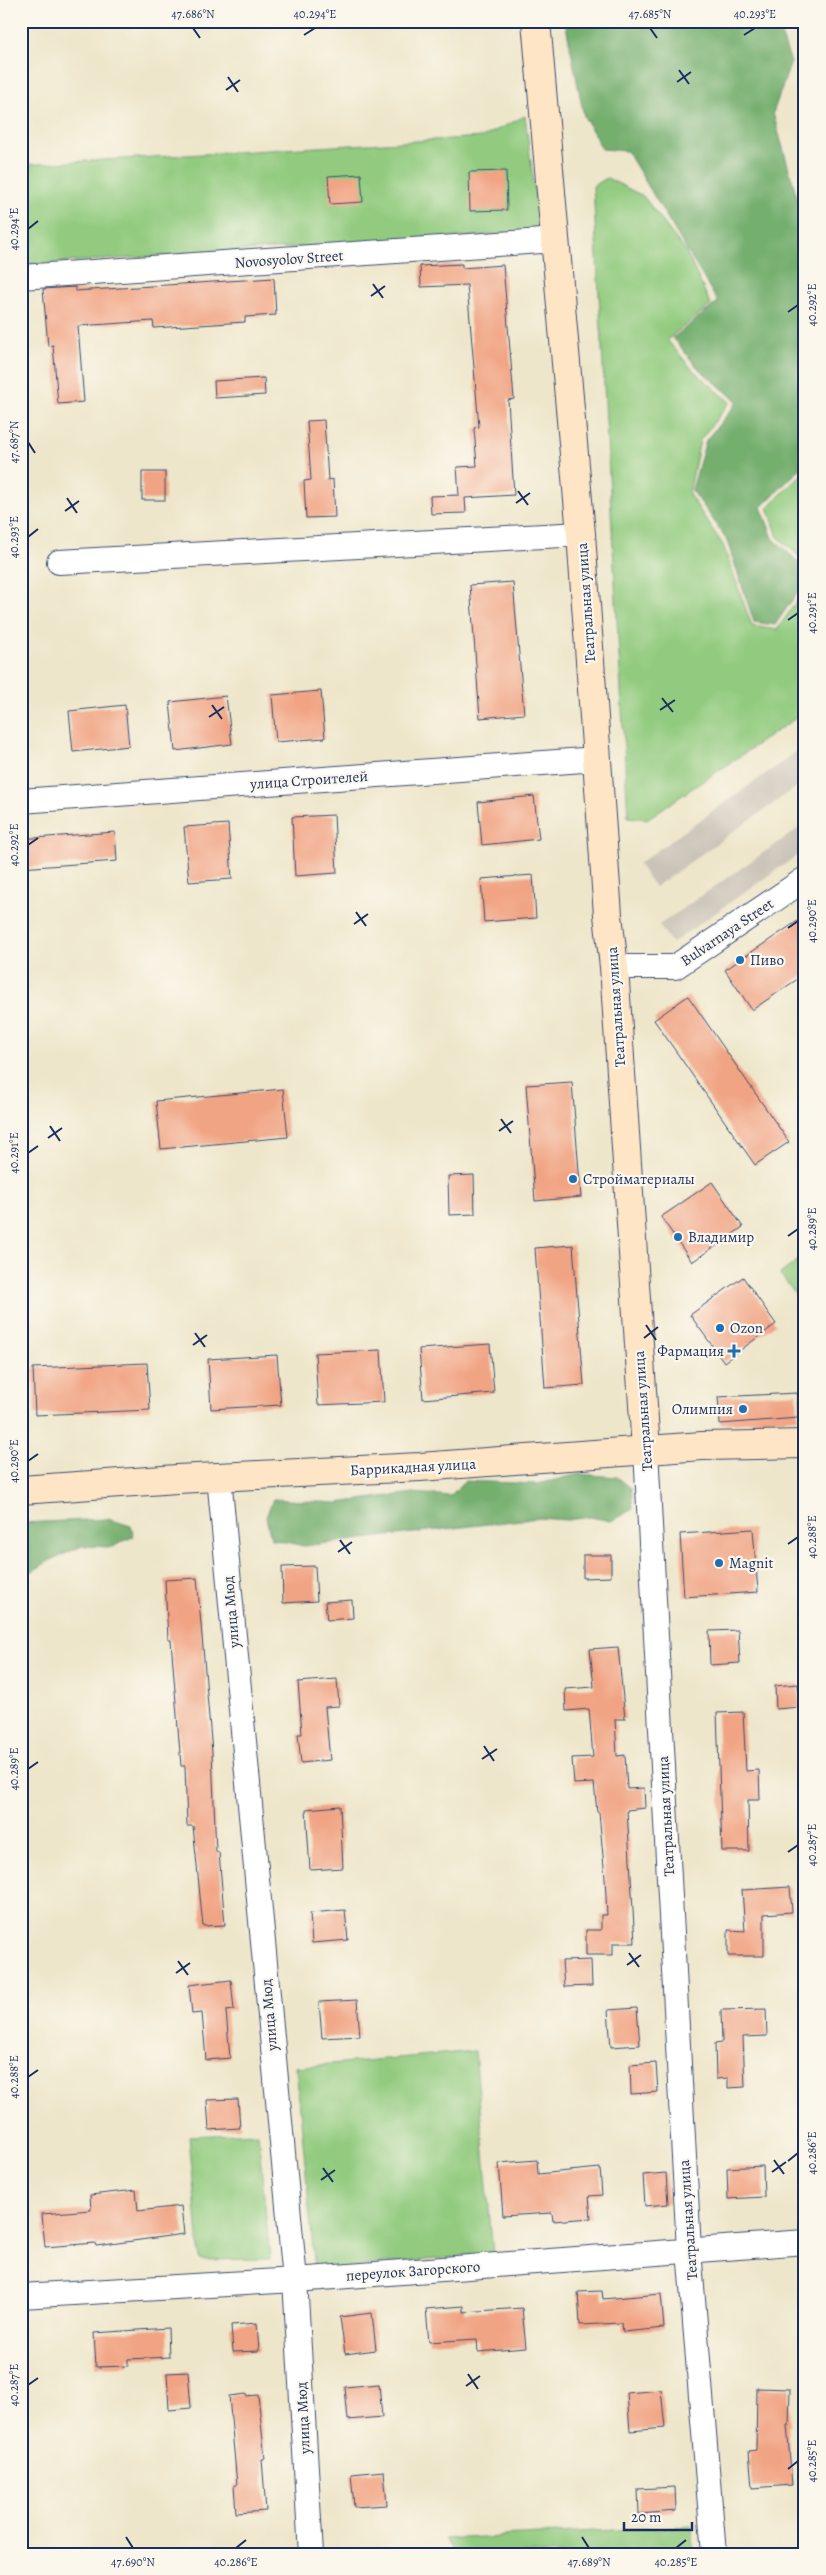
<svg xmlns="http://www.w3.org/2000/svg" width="826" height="2575" font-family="Alegreya,serif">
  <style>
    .industrial { fill: #cac3b8 }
    .green { fill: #92cb7f; stroke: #567d6e }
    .forest { fill: #75af6e; stroke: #486f66 }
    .building { fill: #f1a484 }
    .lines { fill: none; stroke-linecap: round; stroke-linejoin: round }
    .street-casing { stroke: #3b4a6e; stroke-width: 26 }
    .secondary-casing { stroke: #3b4a6e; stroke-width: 30 }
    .street { stroke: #fff; stroke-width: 24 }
    .secondary { stroke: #fde5c5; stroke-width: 28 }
    .ticks { fill: none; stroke: #1b2f5e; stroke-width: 2 }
    .poi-dot { fill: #1f6fb2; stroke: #fbf7ec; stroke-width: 2 }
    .labels { text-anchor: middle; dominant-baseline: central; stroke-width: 4.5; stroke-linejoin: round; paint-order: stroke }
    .street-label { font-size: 15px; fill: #1b2f5e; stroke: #fbf7ec }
    .poi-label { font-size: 15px; fill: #1b2f5e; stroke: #fbf7ec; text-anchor: start }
    .neatline { fill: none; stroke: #1b2f5e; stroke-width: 2 }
    .ticks-label { font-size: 12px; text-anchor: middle; fill: #1b2f5e }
  </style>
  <rect width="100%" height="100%" fill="#fbf7ec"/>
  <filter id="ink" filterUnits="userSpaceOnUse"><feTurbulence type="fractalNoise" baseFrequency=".02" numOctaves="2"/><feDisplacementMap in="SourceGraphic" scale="10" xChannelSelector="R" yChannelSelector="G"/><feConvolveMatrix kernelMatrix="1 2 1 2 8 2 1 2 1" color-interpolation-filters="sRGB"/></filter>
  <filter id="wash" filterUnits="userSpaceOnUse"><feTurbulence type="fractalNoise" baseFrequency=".0096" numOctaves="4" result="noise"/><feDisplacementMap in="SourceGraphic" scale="20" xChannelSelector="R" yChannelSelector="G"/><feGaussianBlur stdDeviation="1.12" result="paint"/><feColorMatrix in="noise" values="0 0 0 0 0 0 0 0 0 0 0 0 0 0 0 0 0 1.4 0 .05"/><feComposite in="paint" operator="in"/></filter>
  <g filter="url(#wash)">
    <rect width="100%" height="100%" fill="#eee6ca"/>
    <g class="industrial">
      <path d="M 805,746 L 805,781 L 655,887 L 638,864 Z"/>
      <path d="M 805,824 L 805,850 L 672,943 L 659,925 Z"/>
    </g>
    <g class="green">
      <path d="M 525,116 L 540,232 L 21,265 L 21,165 L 483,137 Z"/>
      <path d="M 607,178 L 643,196 L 686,252 L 711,305 L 667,340 L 694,371 L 730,402 L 700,440 L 689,494 L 723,545 L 752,626 L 777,630 L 805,589 L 805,712 L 647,819 L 628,817 L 593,186 Z"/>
      <path d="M 801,475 L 805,479 L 805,573 L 804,561 L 778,537 L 768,507 Z"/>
      <path d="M 805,1255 L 805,1307 L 780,1274 Z"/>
      <path d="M 475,2051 L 493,2254 L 315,2270 L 296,2067 Z"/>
      <path d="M 258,2133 L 270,2259 L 200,2260 L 189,2136 Z"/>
      <path d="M 691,2526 L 693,2554 L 456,2554 L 445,2539 Z"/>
    </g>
    <g class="forest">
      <path d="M 565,21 L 776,21 L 791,62 L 773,113 L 805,225 L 805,471 L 801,468 L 761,507 L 773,538 L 802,566 L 799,590 L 775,625 L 754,622 L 726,538 L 692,490 L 706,440 L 738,402 L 697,367 L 673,338 L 718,302 L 627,151 L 602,149 L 584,116 Z"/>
      <path d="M 579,1474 L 617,1477 L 631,1488 L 633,1509 L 611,1521 L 590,1517 L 567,1520 L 538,1518 L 304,1546 L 271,1539 L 266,1517 L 273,1499 L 336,1503 L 413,1493 L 450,1496 L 465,1481 L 538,1484 Z"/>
      <path d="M 108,1519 L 131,1526 L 134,1536 L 112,1547 L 82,1546 L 49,1561 L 21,1578 L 21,1523 Z"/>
    </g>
    <g id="blocks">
      <g class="building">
        <path d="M 506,171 L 507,210 L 470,211 L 469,172 Z"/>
        <path d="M 361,174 L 363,202 L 330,204 L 328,176 Z"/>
        <path d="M 462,264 L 462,268 L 503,265 L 514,399 L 508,400 L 514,495 L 465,498 L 466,513 L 431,514 L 430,496 L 459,495 L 457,467 L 477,466 L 474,428 L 479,427 L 467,285 L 421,287 L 420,266 Z"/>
        <path d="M 274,278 L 276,315 L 245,317 L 245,322 L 154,328 L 153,321 L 78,326 L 84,402 L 58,404 L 53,345 L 48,346 L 43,289 L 75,287 L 75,291 Z"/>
        <path d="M 264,378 L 265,395 L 215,398 L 214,381 Z"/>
        <path d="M 324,420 L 328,480 L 333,479 L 335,517 L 306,518 L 304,481 L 311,480 L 307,421 Z"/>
        <rect x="142" y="472" width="23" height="28"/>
        <path d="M 513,582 L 524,714 L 480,718 L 470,585 Z"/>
        <path d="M 321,691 L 325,738 L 276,742 L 272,695 Z"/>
        <path d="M 226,696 L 232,744 L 175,751 L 170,702 Z"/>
        <path d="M 125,705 L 129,746 L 73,752 L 69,711 Z"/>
        <path d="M 534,796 L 539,839 L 482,845 L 478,802 Z"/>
        <path d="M 334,815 L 337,873 L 295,876 L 292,817 Z"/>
        <path d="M 228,824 L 232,879 L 189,882 L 184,827 Z"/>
        <path d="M 115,832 L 117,861 L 21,868 L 21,839 Z"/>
        <path d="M 533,875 L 536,918 L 484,922 L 481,879 Z"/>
        <path d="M 805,916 L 805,974 L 752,1010 L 725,970 Z"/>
        <path d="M 688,996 L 789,1142 L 755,1165 L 654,1020 Z"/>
        <path d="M 572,1082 L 581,1197 L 535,1201 L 526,1085 Z"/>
        <path d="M 283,1089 L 288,1137 L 161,1149 L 156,1101 Z"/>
        <path d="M 474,1175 L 475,1214 L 449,1215 L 448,1176 Z"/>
        <path d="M 712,1182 L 743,1227 L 692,1262 L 661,1217 Z"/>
        <path d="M 573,1245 L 584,1385 L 545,1388 L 535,1248 Z"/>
        <path d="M 743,1277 L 776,1324 L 724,1362 L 690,1315 Z"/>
        <path d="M 490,1344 L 494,1393 L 423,1399 L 419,1349 Z"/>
        <path d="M 381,1350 L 384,1402 L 318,1405 L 315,1353 Z"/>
        <path d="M 277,1355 L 281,1405 L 211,1409 L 208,1359 Z"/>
        <path d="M 147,1363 L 150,1410 L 35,1415 L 33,1368 Z"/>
        <path d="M 797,1393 L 798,1418 L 720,1424 L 718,1397 Z"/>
        <path d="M 753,1529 L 758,1592 L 684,1597 L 680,1534 Z"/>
        <path d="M 583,1555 L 611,1555 L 611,1577 L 583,1578 Z"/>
        <path d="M 315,1566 L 317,1601 L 283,1603 L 282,1567 Z"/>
        <path d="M 197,1578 L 212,1752 L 216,1852 L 219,1852 L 225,1925 L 203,1926 L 193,1826 L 187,1826 L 185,1766 L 181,1766 L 171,1640 L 168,1640 L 165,1580 Z"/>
        <path d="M 352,1600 L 353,1618 L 327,1620 L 325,1602 Z"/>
        <path d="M 738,1630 L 740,1663 L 710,1665 L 709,1631 Z"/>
        <path d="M 618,1647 L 625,1719 L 615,1719 L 617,1756 L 625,1755 L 627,1789 L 644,1788 L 645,1808 L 627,1810 L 635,1943 L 613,1943 L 613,1955 L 586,1955 L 586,1930 L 601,1930 L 601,1915 L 607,1915 L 605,1878 L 599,1812 L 597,1812 L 594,1783 L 574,1784 L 572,1758 L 593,1757 L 589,1709 L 566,1711 L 565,1689 L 594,1687 L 590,1649 Z"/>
        <path d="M 337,1679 L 339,1706 L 325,1707 L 330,1760 L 301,1763 L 298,1734 L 302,1734 L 298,1682 Z"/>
        <path d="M 798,1684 L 800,1707 L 776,1709 L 775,1686 Z"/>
        <path d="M 743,1712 L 746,1771 L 759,1770 L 760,1800 L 748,1800 L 749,1851 L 722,1851 L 717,1713 Z"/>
        <path d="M 340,1806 L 343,1868 L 310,1870 L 306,1809 Z"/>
        <path d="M 790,1887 L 792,1912 L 764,1914 L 764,1956 L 728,1956 L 728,1930 L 745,1931 L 742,1890 Z"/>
        <path d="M 345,1910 L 348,1940 L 312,1943 L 310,1913 Z"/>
        <path d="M 591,1960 L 592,1986 L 564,1987 L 562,1961 Z"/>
        <path d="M 231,1980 L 234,2010 L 226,2011 L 230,2058 L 206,2060 L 202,2013 L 192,2014 L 189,1985 Z"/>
        <path d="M 357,2000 L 360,2036 L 322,2038 L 319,2002 Z"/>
        <path d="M 637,2008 L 640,2045 L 611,2047 L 608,2010 Z"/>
        <path d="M 766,2009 L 767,2036 L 743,2037 L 745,2087 L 728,2088 L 728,2078 L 716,2079 L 715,2043 L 722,2042 L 721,2010 Z"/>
        <path d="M 656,2063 L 658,2092 L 631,2094 L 630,2065 Z"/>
        <path d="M 238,2099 L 240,2128 L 209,2130 L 207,2100 Z"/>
        <path d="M 537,2160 L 538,2174 L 600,2168 L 602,2195 L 589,2196 L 591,2218 L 553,2221 L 552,2213 L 503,2216 L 499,2163 Z"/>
        <path d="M 763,2166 L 764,2197 L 728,2199 L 727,2168 Z"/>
        <path d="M 666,2173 L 668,2204 L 645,2206 L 643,2175 Z"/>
        <path d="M 136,2190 L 138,2211 L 181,2206 L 184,2234 L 96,2246 L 95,2243 L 45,2247 L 42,2214 L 91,2210 L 90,2195 Z"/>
        <path d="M 602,2291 L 603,2299 L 661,2294 L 664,2328 L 623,2332 L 622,2323 L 580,2325 L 578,2292 Z"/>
        <path d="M 464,2306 L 464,2312 L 522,2308 L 526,2348 L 478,2352 L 477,2339 L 429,2342 L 426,2309 Z"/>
        <path d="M 372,2313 L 376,2350 L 345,2354 L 340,2317 Z"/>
        <path d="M 257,2323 L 259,2351 L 233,2352 L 231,2325 Z"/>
        <path d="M 168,2328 L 169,2357 L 128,2359 L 128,2366 L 96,2367 L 94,2333 Z"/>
        <path d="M 188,2372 L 191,2408 L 169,2410 L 167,2373 Z"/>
        <path d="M 379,2384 L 382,2417 L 348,2420 L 345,2387 Z"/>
        <path d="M 757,2388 L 790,2389 L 789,2425 L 787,2425 L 792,2485 L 752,2488 L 749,2451 L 756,2450 Z"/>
        <path d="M 661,2390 L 665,2428 L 630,2431 L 627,2393 Z"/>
        <path d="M 246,2394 L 246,2396 L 258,2395 L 265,2459 L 262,2459 L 266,2511 L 236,2513 L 234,2485 L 237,2485 L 229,2396 Z"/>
        <path d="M 384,2471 L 387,2505 L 354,2507 L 351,2474 Z"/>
        <path d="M 675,2487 L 676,2511 L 639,2514 L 638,2489 Z"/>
      </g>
    </g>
  </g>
  <g filter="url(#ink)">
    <use href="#blocks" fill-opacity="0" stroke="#3b4a6e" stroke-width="1"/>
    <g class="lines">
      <g class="street-casing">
        <g id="street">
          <path d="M 21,277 L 556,240"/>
          <path d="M 59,562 L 581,534"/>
          <path d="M 21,801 L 597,759"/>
          <path d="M 614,967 L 675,967 L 805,879"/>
          <path d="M 646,1450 L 689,2250 L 714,2554"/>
          <path d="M 219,1477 L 295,2280 L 311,2554"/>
          <path d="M 21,2296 L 295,2280 L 805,2242"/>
        </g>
      </g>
      <g class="secondary-casing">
        <g id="secondary">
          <path d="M 536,21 L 581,534 L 608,915 L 614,967 L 646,1450"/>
          <path d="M 21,1490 L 177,1479 L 420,1467 L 702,1446 L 805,1444"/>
        </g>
      </g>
      <use href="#street" class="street"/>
      <use href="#secondary" class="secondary"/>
    </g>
  </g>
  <path class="ticks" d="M 193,28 L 200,38M 650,28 L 657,38M 304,35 L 315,28M 744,35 L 755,28M 679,70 L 689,84M 228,77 L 238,92M 677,82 L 691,72M 226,90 L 240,80M 28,229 L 38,221M 373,284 L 383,298M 371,296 L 385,286M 788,312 L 798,305M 28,442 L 35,453M 518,491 L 528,505M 67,498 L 77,513M 516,503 L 530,493M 65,511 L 79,501M 28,537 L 38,529M 788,620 L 798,613M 662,698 L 673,712M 212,705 L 222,719M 660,710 L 675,700M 209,717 L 224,707M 28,845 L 38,838M 356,912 L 366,926M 354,924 L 368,914M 788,928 L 798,921M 501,1119 L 511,1133M 50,1126 L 60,1141M 499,1131 L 513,1121M 48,1138 L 62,1128M 28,1153 L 38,1146M 788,1236 L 798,1229M 646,1325 L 656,1340M 195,1333 L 205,1347M 644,1338 L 658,1327M 193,1345 L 207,1335M 28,1461 L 38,1454M 340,1540 L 350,1554M 788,1544 L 798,1537M 338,1552 L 352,1542M 484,1746 L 494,1761M 482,1759 L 497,1749M 28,1769 L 38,1762M 788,1852 L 798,1845M 629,1953 L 639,1967M 178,1961 L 188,1975M 627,1965 L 641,1955M 176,1973 L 190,1963M 28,2077 L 38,2070M 774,2160 L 784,2174M 788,2161 L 798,2153M 323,2168 L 333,2182M 772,2172 L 786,2162M 321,2180 L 335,2170M 468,2374 L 478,2389M 28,2385 L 38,2378M 466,2386 L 480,2376M 788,2469 L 798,2461M 126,2537 L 133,2548M 582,2537 L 589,2548M 236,2548 L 246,2540M 676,2548 L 686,2540"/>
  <g class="poi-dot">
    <circle cx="740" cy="960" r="5"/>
    <circle cx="573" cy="1179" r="5"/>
    <circle cx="678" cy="1237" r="5"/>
    <circle cx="720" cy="1328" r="5"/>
    <path d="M731.5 1343.5h5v5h5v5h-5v5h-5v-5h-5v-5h5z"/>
    <circle cx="743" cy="1409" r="5"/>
    <circle cx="719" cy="1563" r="5"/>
  </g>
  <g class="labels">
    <g class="street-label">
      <text transform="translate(289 259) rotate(-4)">Novosyolov Street</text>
      <text transform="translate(586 603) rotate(-94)">Театральная улица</text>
      <text transform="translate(309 780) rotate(-4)">улица Строителей</text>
      <text transform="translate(727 932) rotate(-34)">Bulvarnaya Street</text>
      <text transform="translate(616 1007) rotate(-94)">Театральная улица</text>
      <text transform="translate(643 1411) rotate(-94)">Театральная улица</text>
      <text transform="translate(413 1467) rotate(-3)">Баррикадная улица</text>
      <text transform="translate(231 1612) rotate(-95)">улица Мюд</text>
      <text transform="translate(666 1816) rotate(-93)">Театральная улица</text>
      <text transform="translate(269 2015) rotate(-95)">улица Мюд</text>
      <text transform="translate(688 2220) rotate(-94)">Театральная улица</text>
      <text transform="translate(413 2271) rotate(-4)">переулок Загорского</text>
      <text transform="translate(303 2418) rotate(-93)">улица Мюд</text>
    </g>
    <g class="poi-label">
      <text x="750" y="960">Пиво</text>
      <text x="583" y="1179">Стройматериалы</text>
      <text x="688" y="1237">Владимир</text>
      <text x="730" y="1328">Ozon</text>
      <text x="724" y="1351" text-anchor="end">Фармация</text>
      <text x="733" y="1409" text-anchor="end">Олимпия</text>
      <text x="729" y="1563">Magnit</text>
    </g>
  </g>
  <rect width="826" height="2575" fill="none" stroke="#fbf7ec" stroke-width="55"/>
  <path d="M624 2522v8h68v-8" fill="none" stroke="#1b2f5e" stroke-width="2.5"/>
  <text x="631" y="2522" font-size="15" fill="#1b2f5e" stroke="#fbf7ec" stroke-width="4" paint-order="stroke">20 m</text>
  <rect x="28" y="28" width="770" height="2520" class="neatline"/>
  <g class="ticks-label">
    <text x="193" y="18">47.686°N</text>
    <text x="315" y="18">40.294°E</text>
    <text x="650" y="18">47.685°N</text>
    <text x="755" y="18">40.293°E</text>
    <text transform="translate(14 229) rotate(-90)" y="4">40.294°E</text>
    <text transform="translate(812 305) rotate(-90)" y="4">40.292°E</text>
    <text transform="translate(14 442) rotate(-90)" y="4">47.687°N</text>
    <text transform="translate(14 537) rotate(-90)" y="4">40.293°E</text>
    <text transform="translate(812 613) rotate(-90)" y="4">40.291°E</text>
    <text transform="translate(14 845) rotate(-90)" y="4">40.292°E</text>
    <text transform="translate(812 921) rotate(-90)" y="4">40.290°E</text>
    <text transform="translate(14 1153) rotate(-90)" y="4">40.291°E</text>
    <text transform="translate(812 1229) rotate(-90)" y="4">40.289°E</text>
    <text transform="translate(14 1461) rotate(-90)" y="4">40.290°E</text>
    <text transform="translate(812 1537) rotate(-90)" y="4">40.288°E</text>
    <text transform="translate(14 1769) rotate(-90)" y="4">40.289°E</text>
    <text transform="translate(812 1845) rotate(-90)" y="4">40.287°E</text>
    <text transform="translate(14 2077) rotate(-90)" y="4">40.288°E</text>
    <text transform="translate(812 2153) rotate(-90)" y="4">40.286°E</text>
    <text transform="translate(14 2385) rotate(-90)" y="4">40.287°E</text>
    <text transform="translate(812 2461) rotate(-90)" y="4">40.285°E</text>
    <text x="133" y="2566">47.690°N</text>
    <text x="236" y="2566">40.286°E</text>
    <text x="589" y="2566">47.689°N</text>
    <text x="676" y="2566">40.285°E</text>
  </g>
</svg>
